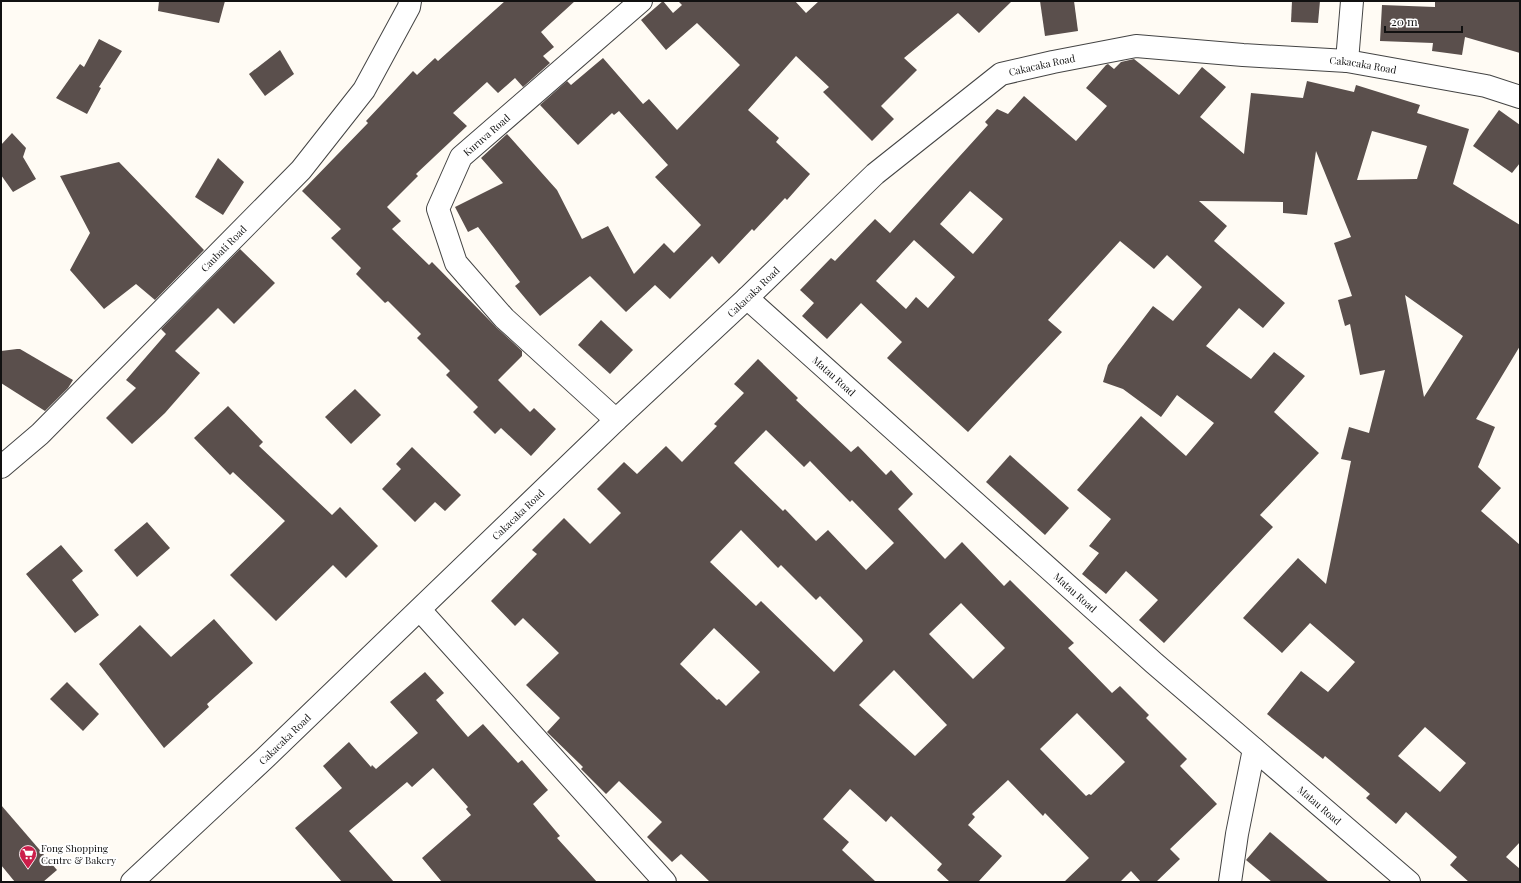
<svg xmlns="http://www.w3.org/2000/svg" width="1521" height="883" font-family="'Playfair Display',serif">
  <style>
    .building { fill: #5a4f4c; fill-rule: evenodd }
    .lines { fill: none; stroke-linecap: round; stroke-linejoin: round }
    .minor-casing { stroke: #444; stroke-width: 24 }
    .minor { stroke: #fff; stroke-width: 22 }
    .labels { text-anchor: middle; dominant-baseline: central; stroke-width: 4; stroke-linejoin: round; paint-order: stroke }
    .street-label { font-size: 10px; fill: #111; stroke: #fff }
    .poi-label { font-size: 10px; fill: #111; stroke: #fff; text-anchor: start }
  </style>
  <rect width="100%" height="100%" fill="#fffbf4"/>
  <g class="building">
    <path d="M 159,1 L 225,1 L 219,23 L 158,11 Z"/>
    <path d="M 505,1 L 575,1 L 541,32 L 554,47 L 543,56 L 550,63 L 523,87 L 515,78 L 498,93 L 487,82 L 453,113 L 467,126 L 416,174 L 418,176 L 387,207 L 401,221 L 392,229 L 429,265 L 432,262 L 496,327 L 522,351 L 522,356 L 498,380 L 530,412 L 534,408 L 556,429 L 531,456 L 501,428 L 495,434 L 473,412 L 478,407 L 446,375 L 450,371 L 417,338 L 421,334 L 388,301 L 385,303 L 356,274 L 361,268 L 331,238 L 341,229 L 302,191 L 368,123 L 366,121 L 413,71 L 417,75 L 435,58 L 438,61 Z"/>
    <path d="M 663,1 L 673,13 L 682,5 L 678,1 L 795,1 L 806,13 L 819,1 L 1012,1 L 979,33 L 958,13 L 904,58 L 917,70 L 881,106 L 894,119 L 872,141 L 823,92 L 829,87 L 796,56 L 748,110 L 779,138 L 776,142 L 810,174 L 787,200 L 785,198 L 754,231 L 752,229 L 719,264 L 712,256 L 670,299 L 655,285 L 626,312 L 590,276 L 540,316 L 515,286 L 520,282 L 478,227 L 468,232 L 455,207 L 503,183 L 481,158 L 507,134 L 557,190 L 582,239 L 608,226 L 634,274 L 664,243 L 674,253 L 701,225 L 655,177 L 668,165 L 619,111 L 614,115 L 612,113 L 578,145 L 540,105 L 567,81 L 571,85 L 603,58 L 643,104 L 649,99 L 677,130 L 740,65 L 697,23 L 666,50 L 641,20 Z"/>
    <path d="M 1040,1 L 1074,1 L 1078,31 L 1045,36 Z"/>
    <path d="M 1292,1 L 1320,1 L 1318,23 L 1291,22 Z"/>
    <path d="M 1435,1 L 1520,1 L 1520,53 L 1465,37 L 1462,55 L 1432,51 L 1433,43 L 1380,41 L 1382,5 L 1435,7 Z"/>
    <path d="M 99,39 L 122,51 L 99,87 L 101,88 L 87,114 L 56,98 L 80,64 L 84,67 Z"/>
    <path d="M 280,50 L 294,74 L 265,96 L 249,74 Z"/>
    <path d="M 1134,59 L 1179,95 L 1202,67 L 1226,87 L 1200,117 L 1244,154 L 1251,93 L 1303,98 L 1307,81 L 1354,92 L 1356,85 L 1420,105 L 1417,113 L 1469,129 L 1453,184 L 1520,225 L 1520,346 L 1476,419 L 1495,427 L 1478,467 L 1501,488 L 1481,511 L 1520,545 L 1520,842 L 1506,857 L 1520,869 L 1520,882 L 1469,882 L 1450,865 L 1457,857 L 1406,812 L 1396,824 L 1366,798 L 1370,794 L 1325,756 L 1323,759 L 1267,714 L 1301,671 L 1328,692 L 1355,662 L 1310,623 L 1282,653 L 1243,618 L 1298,558 L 1326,584 L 1351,461 L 1341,459 L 1349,427 L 1369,433 L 1385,370 L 1360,375 L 1350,324 L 1345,326 L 1338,300 L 1352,296 L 1334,243 L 1351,237 L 1316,151 L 1307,215 L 1283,213 L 1283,202 L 1199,201 L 1227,226 L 1214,241 L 1285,303 L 1263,328 L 1239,308 L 1206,346 L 1251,379 L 1274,352 L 1305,376 L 1274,412 L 1319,453 L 1260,515 L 1273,527 L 1164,643 L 1139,620 L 1158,600 L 1126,571 L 1106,594 L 1082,574 L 1099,553 L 1089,546 L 1111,519 L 1077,490 L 1141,416 L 1186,456 L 1214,423 L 1177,395 L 1161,417 L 1123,389 L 1103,382 L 1108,365 L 1153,306 L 1173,321 L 1202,287 L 1167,255 L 1154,269 L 1120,241 L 1048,320 L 1062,332 L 968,432 L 887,358 L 902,342 L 861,303 L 827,339 L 802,316 L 814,303 L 800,290 L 831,258 L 835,261 L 875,219 L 890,233 L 988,125 L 985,122 L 997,109 L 1008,114 L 1024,96 L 1076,141 L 1107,106 L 1086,88 L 1106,65 L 1108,64 L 1114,69 L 1121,62 ZM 1372,131 L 1427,146 L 1417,179 L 1357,180 ZM 970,191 L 1003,219 L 973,254 L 940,224 ZM 914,240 L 955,277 L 928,308 L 916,297 L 906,309 L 876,281 ZM 1405,295 L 1463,336 L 1424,397 ZM 1425,727 L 1466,763 L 1440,792 L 1398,756 Z"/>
    <path d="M 1499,110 L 1520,125 L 1520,163 L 1512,173 L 1473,146 Z"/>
    <path d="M 12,133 L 26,148 L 23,157 L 36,179 L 13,192 L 1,175 L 1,145 Z"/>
    <path d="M 218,158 L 244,182 L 223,215 L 195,197 Z"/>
    <path d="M 119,162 L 204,250 L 155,300 L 136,284 L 104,309 L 70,270 L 90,233 L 60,176 Z"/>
    <path d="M 240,249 L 275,283 L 234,324 L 218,308 L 175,351 L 200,373 L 165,413 L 132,444 L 106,418 L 136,388 L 126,380 L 166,334 L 161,329 Z"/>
    <path d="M 601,320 L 633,350 L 610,374 L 578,345 Z"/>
    <path d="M 17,349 L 20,349 L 73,380 L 68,388 L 45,411 L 1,383 L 1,351 Z"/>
    <path d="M 758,359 L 798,398 L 796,400 L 851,452 L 858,446 L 886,475 L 891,470 L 913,494 L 898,509 L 945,559 L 962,542 L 1004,586 L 1010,580 L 1074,643 L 1068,648 L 1112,693 L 1120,686 L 1149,715 L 1146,718 L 1187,759 L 1180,766 L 1217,804 L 1170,849 L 1180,859 L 1156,882 L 1141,882 L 1131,871 L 1120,882 L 1064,882 L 1089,858 L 1045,813 L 1043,816 L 1008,780 L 972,814 L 975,817 L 968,825 L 1002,856 L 978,882 L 950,882 L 937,870 L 942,864 L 891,816 L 886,822 L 850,789 L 823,819 L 849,842 L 842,850 L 876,882 L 710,882 L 681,854 L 672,862 L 647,837 L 662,822 L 619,781 L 606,794 L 581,769 L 583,767 L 547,732 L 560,718 L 526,685 L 559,653 L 523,618 L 515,626 L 491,601 L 537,554 L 532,550 L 564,518 L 590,544 L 621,513 L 597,489 L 624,462 L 637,474 L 666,446 L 682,462 L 717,426 L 714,424 L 744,393 L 734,384 ZM 766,430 L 804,467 L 810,461 L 850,502 L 852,500 L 894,543 L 866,570 L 828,530 L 816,541 L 785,509 L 783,511 L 734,463 ZM 741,530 L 778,568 L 781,565 L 816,600 L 820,596 L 862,639 L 863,641 L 834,672 L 761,601 L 756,606 L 710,562 ZM 961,603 L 1005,648 L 973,679 L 929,634 ZM 714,628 L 760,672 L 726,706 L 719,699 L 717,700 L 680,664 ZM 894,670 L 947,725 L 915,756 L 859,705 ZM 1077,713 L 1125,762 L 1091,795 L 1089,794 L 1086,796 L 1040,749 Z"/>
    <path d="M 355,389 L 381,415 L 351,444 L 325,417 Z"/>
    <path d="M 228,406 L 263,442 L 259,446 L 332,515 L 340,507 L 378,546 L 346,578 L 333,565 L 276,621 L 230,575 L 285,521 L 233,472 L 230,475 L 194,438 Z"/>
    <path d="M 412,447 L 461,495 L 445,511 L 435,502 L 415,522 L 382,489 L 401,469 L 396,464 Z"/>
    <path d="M 1010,455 L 1069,508 L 1045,535 L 986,482 Z"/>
    <path d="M 147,522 L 170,548 L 137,577 L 114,550 Z"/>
    <path d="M 61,545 L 83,571 L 72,580 L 99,615 L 75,633 L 26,574 Z"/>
    <path d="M 214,619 L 253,663 L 207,704 L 209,707 L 164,748 L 99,664 L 140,625 L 171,657 Z"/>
    <path d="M 425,672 L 444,693 L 436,700 L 468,737 L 483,724 L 518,763 L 522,760 L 548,790 L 533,804 L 560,836 L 557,838 L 597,882 L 442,882 L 422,858 L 471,815 L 466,809 L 468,807 L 433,768 L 412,787 L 407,782 L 349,831 L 394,882 L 342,882 L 295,828 L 342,788 L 323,766 L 349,742 L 371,767 L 372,765 L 376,769 L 418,733 L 390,702 Z"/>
    <path d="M 67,682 L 99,714 L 83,731 L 50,699 Z"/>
    <path d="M 1,805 L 57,870 L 43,882 L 15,882 L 1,865 Z"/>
    <path d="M 1270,832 L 1329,882 L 1272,882 L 1246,860 Z"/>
  </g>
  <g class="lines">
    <g class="minor-casing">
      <g id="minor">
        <path d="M 1347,61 L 1352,1"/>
        <path id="s1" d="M 747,298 L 1154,663 L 1409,882"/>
        <path id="s2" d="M 616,420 L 504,318 L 456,263 L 438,209 L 461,157 L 641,1"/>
        <path id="s3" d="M 1,467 L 40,434 L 301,170 L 364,90 L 409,7 L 410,1"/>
        <path d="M 420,610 L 665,882"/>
        <path id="s4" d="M 132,882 L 264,759 L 616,420 L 747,298 L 875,174 L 1001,74 L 1053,62 L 1136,46 L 1243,55 L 1347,61 L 1486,86 L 1520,97"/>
        <path d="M 1230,882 L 1237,834 L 1254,749"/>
      </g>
    </g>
    <use href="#minor" class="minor"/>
  </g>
  <defs>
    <g id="supermarket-pin" transform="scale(0.9)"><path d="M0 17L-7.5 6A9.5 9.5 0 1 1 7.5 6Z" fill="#cb1e4a" stroke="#fff"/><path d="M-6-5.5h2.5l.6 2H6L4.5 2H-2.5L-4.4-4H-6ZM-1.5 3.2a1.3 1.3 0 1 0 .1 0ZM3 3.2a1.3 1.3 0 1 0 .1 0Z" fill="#fff"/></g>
  </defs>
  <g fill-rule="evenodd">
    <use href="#supermarket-pin" x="28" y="854"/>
  </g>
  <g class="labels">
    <g class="street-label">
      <text stroke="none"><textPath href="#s4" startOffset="1229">Cakacaka Road</textPath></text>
      <text stroke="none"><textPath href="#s4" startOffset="1553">Cakacaka Road</textPath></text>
      <text stroke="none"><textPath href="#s2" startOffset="372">Kuruva Road</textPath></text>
      <text stroke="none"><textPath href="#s3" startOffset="312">Caubati Road</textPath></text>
      <text stroke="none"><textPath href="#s4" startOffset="857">Cakacaka Road</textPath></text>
      <text stroke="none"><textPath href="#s1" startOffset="117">Matau Road</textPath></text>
      <text stroke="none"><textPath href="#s4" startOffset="533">Cakacaka Road</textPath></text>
      <text stroke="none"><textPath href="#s1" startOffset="441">Matau Road</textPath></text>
      <text stroke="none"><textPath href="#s4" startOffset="209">Cakacaka Road</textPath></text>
      <text stroke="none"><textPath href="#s1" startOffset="765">Matau Road</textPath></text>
    </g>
    <g class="poi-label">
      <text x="41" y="848">Fong Shopping<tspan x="41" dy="12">Centre &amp; Bakery</tspan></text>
    </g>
  </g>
  <rect width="1521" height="883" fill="none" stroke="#111111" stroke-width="4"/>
  <path d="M1385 26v6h77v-6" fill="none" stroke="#111111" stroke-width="2"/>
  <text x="1391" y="26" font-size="12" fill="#111111" stroke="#ffffff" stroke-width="3" paint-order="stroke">20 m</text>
</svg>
